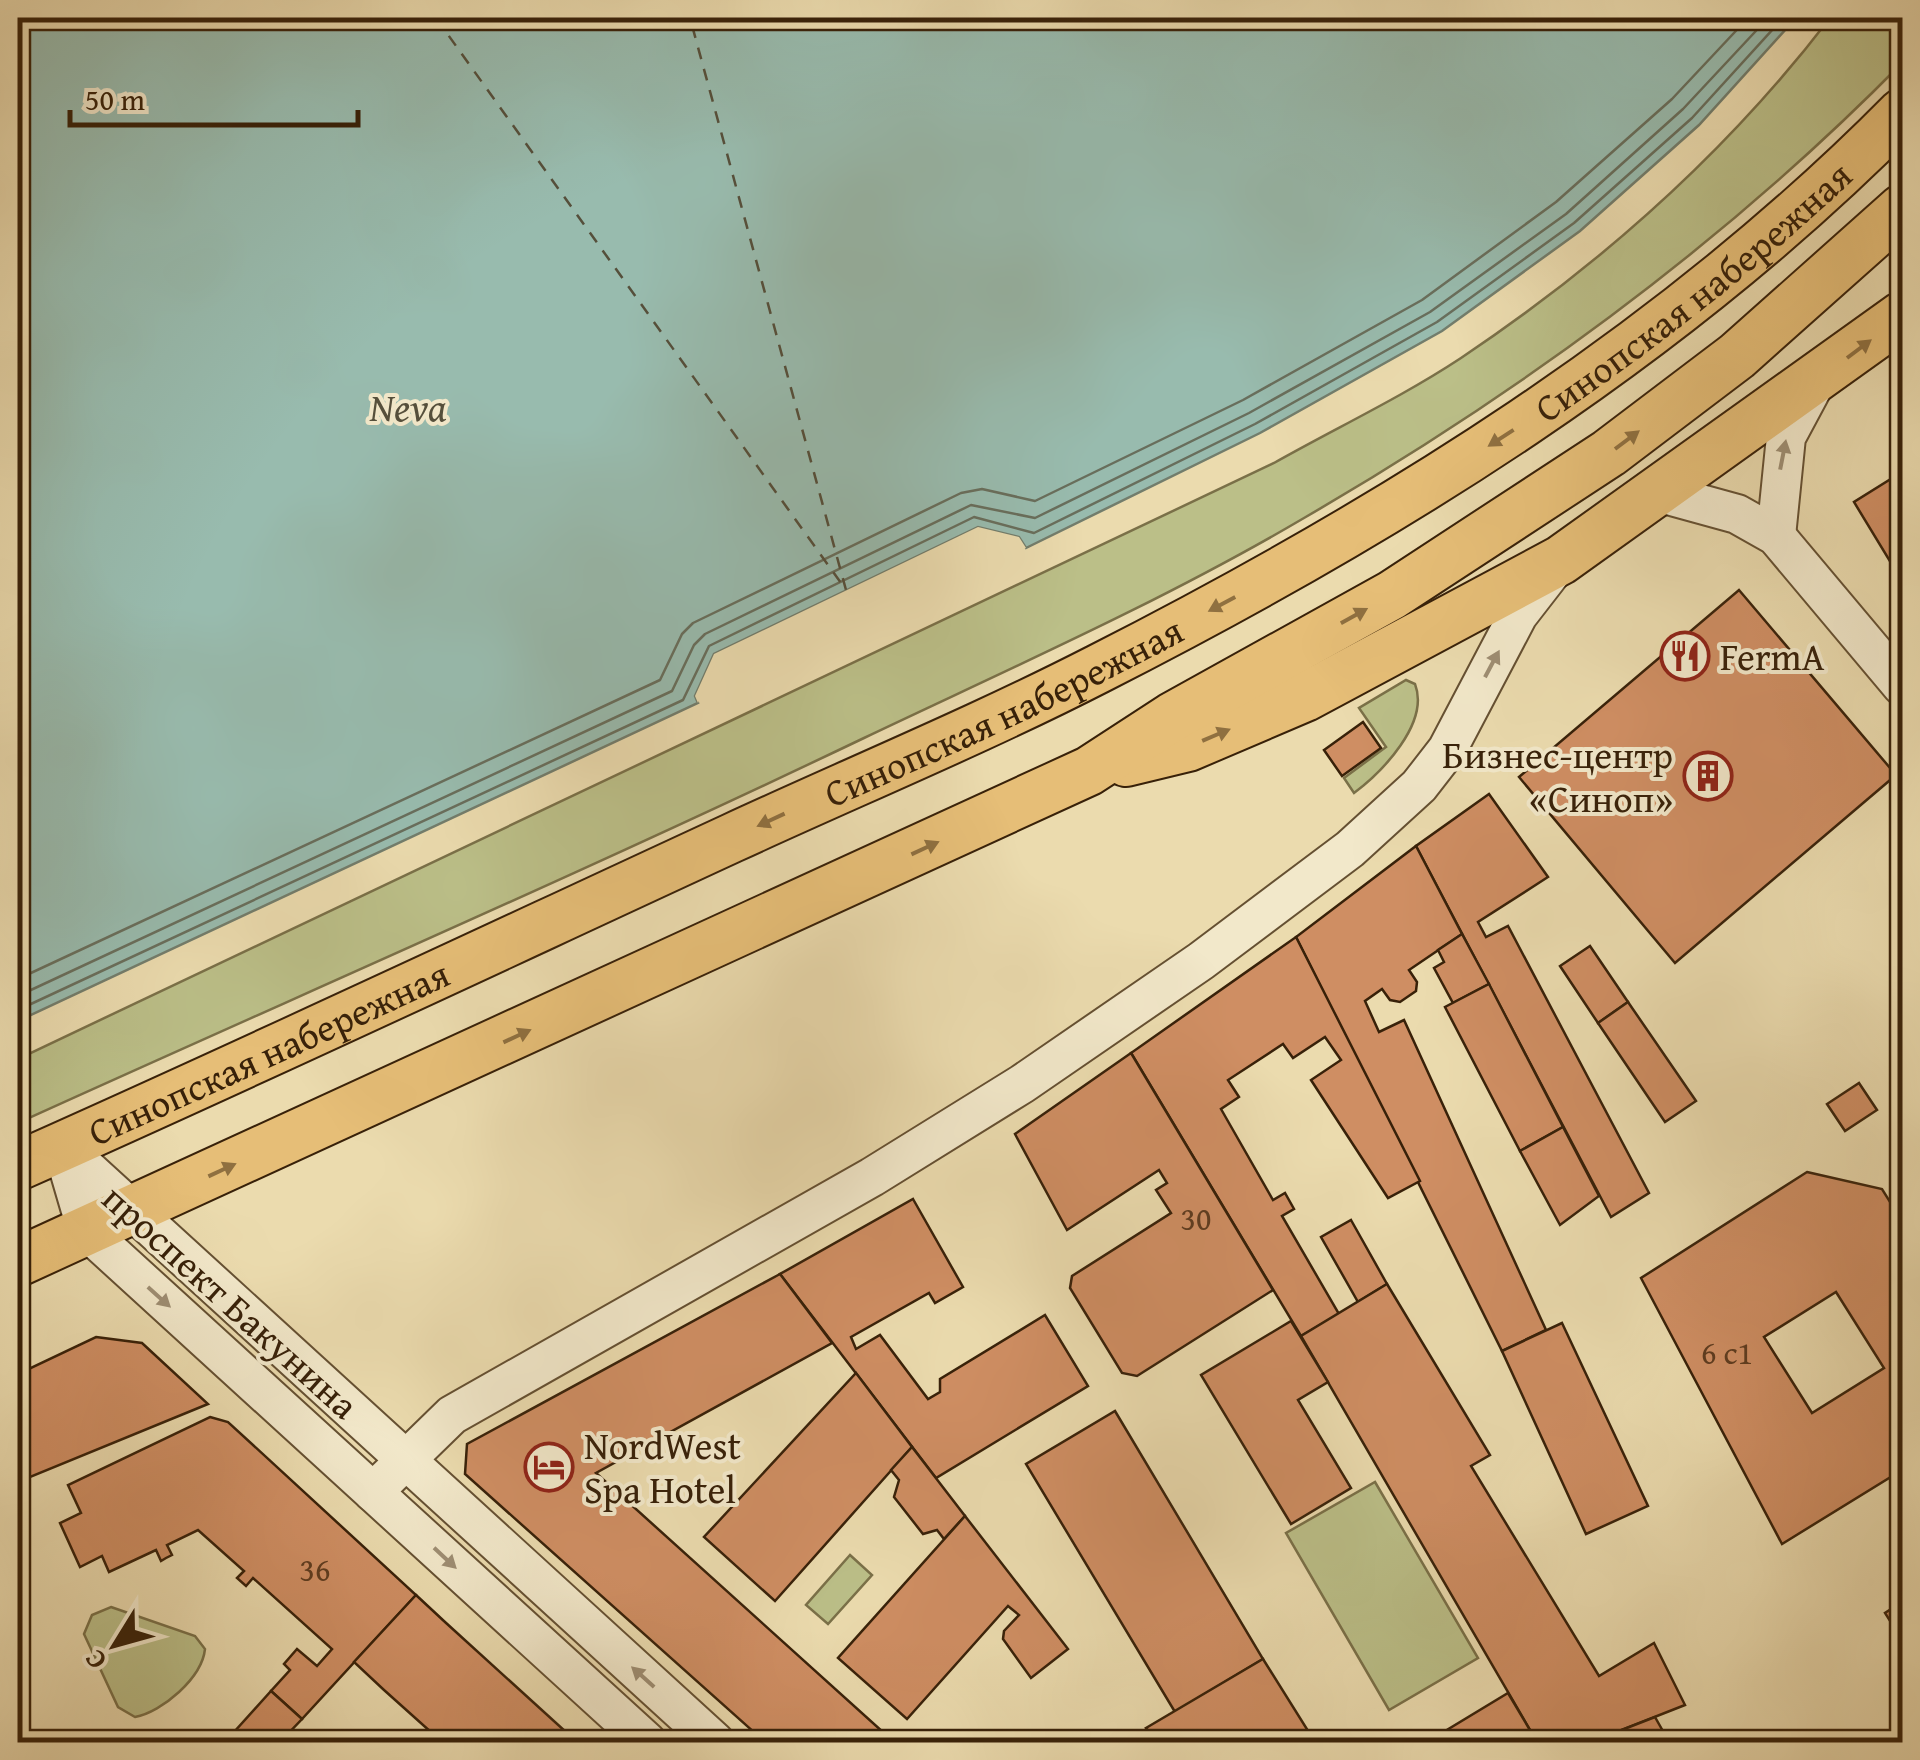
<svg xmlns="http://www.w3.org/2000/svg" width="1920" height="1760" font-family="'Gentium Book Plus',serif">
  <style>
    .green { fill: #bbbf88; stroke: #7a7048; stroke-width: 2.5 }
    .water { fill: #98bbae; stroke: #727d6c; stroke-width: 2.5 }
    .pier { fill: #ebdbae }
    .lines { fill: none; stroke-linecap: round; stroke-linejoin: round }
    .shore { stroke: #686e5c; stroke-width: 2.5 }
    .ferry { stroke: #554f3b; stroke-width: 2.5; stroke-dasharray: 12 10; stroke-linecap: butt }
    .building { fill: #cf8e63; stroke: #382109; stroke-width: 2.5; fill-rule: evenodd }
    .minor-casing { stroke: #655032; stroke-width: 42 }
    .major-casing { stroke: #382109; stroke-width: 52 }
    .minor { stroke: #f2e8ca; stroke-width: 38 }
    .major { stroke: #e6be77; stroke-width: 48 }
    .oneway { fill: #8f7040 }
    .oneway2 { fill: #9e8e73 }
    .labels { text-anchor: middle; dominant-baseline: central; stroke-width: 8; stroke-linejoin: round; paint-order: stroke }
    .number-label { font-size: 32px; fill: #5e3c20 }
    .street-label { font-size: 38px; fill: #382109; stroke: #f2e8ca }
    .poi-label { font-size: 38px; fill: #382109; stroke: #f2e8ca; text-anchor: start }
    .water-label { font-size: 40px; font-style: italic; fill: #554f3b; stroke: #f2e8ca }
  </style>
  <rect width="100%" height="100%" fill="#ebdbae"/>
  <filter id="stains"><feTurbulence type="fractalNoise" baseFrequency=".002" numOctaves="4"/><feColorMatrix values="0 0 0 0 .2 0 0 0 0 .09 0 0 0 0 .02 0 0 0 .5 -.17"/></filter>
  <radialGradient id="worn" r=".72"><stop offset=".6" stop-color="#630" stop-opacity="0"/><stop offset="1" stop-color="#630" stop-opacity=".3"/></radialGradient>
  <g class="green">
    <path d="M 1830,18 L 1902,18 L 1902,63 C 1726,242 1521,392 1304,518 C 1163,601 1011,668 864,738 C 584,872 300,995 18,1123 L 18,1059 L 1274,463 C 1336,428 1402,397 1461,358 C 1600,265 1728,151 1830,18 Z"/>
    <path d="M 1406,680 L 1415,684 C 1430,723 1382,772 1354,793 L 1344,778 L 1386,747 L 1359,708 Z"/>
    <path d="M 1375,1482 L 1478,1658 L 1389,1710 L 1286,1533 Z"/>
    <path d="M 850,1555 L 872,1575 L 828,1624 L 806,1605 Z"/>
    <path d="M 111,1607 L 195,1636 L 205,1649 C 202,1678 162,1712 135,1717 L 118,1707 L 84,1634 L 92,1615 Z"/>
  </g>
  <path class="water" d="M 18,18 L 1796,18 L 1699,125 L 1580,231 L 1442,331 L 1260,433 L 1026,548 L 1019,537 L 978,527 L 714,654 L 695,696 L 698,703 L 18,1021 Z"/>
  <path class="pier" d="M 978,527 L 1019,537 L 1026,548 L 1021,550 L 1016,541 L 979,532 L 718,658 L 698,703 L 695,696 L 714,654 Z"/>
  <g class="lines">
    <g class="shore">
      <path d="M 18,979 L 660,680 L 682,634 L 693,623 L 961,493 L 982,489 L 1035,501 L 1243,400 L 1422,300 L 1556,202 L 1672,99 L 1748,18"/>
      <path d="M 18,996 L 672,691 L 694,645 L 705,634 L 971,505 L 1035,518 L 1249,413 L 1430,312 L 1566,214 L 1683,109 L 1768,18"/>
      <path d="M 18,1010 L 683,700 L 709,646 L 974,517 L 1034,533 L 1255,424 L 1437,322 L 1574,223 L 1692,118 L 1783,18"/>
    </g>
    <path class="ferry" d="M 436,18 L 846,590 L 690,18"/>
  </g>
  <g class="building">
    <path d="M 1902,472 L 1902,581 L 1854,502 Z"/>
    <path d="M 1739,590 L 1896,775 L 1675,963 L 1519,777 Z"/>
    <path d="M 1363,722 L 1381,748 L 1342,776 L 1324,750 Z"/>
    <path d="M 1489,794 L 1548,877 L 1478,922 L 1486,937 L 1508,926 L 1649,1193 L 1611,1217 L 1416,846 Z"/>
    <path d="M 1416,846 L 1462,934 L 1409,970 L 1417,982 L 1416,991 L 1400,1002 L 1390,1000 L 1382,989 L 1365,1001 L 1379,1032 L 1404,1020 L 1546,1330 L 1502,1351 L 1296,937 Z"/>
    <path d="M 1462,934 L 1489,984 L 1453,1003 L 1434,968 L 1444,962 L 1438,950 Z"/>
    <path d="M 1296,937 L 1420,1181 L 1388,1198 L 1311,1080 L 1341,1060 L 1325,1037 L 1293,1058 L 1283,1044 L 1228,1080 L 1239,1097 L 1221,1109 L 1273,1200 L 1285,1193 L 1294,1209 L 1282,1216 L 1339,1314 L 1301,1336 L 1131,1053 Z"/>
    <path d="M 1590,946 L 1628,1002 L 1598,1023 L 1560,966 Z"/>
    <path d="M 1489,984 L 1563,1127 L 1520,1151 L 1445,1007 Z"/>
    <path d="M 1628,1002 L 1696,1101 L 1665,1122 L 1598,1023 Z"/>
    <path d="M 1131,1053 L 1273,1290 L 1137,1376 L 1122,1373 L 1070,1288 L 1072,1276 L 1171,1213 L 1156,1190 L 1167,1183 L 1159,1170 L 1067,1230 L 1015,1134 Z"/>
    <path d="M 1859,1083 L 1877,1110 L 1845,1131 L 1827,1104 Z"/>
    <path d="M 1563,1127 L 1599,1196 L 1560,1225 L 1520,1151 Z"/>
    <path d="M 1807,1172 L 1882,1189 L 1902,1221 L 1902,1470 L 1782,1544 L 1641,1278 ZM 1836,1292 L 1884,1368 L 1812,1413 L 1764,1337 Z"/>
    <path d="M 913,1199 L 963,1287 L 935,1303 L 929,1293 L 851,1337 L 856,1349 L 880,1335 L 928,1399 L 940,1392 L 940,1379 L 1045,1315 L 1088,1386 L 936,1478 L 780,1274 Z"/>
    <path d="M 1351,1220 L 1387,1284 L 1358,1302 L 1321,1237 Z"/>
    <path d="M 780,1274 L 832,1343 L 596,1473 L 894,1742 L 765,1742 L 465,1474 L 467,1444 Z"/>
    <path d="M 1387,1284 L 1490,1455 L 1471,1466 L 1599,1676 L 1654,1643 L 1685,1705 L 1591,1742 L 1537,1742 L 1301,1336 Z"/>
    <path d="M 1291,1321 L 1328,1382 L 1298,1400 L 1351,1488 L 1291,1524 L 1201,1375 Z"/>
    <path d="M 1562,1323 L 1648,1506 L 1586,1534 L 1502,1351 Z"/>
    <path d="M 96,1337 L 142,1343 L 208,1404 L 18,1482 L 18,1374 Z"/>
    <path d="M 856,1373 L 912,1447 L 775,1601 L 704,1537 Z"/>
    <path d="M 1115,1411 L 1263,1659 L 1175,1712 L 1026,1464 Z"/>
    <path d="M 210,1417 L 228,1422 L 416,1595 L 302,1719 L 271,1691 L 290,1670 L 284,1664 L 297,1649 L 317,1666 L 332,1649 L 253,1578 L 246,1586 L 237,1578 L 244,1571 L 198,1530 L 167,1545 L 172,1555 L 166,1558 L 161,1561 L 156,1550 L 109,1572 L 102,1556 L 80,1567 L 60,1523 L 81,1513 L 68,1485 Z"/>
    <path d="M 912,1447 L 965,1516 L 944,1539 L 937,1530 L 923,1534 L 894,1497 L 899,1480 L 891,1470 Z"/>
    <path d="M 965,1516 L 1068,1649 L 1031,1678 L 1003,1639 L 1004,1631 L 1019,1615 L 1008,1606 L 907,1719 L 838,1658 Z"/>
    <path d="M 416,1595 L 445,1622 L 577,1742 L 442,1742 L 384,1690 L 354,1662 Z"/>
    <path d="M 1902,1602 L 1902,1640 L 1885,1613 Z"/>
    <path d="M 1263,1659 L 1315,1742 L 1159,1742 L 1146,1728 Z"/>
    <path d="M 271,1691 L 302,1719 L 280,1742 L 225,1742 Z"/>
    <path d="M 1508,1693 L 1537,1742 L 1427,1742 Z"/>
    <path d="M 1655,1717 L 1669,1742 L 1596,1740 Z"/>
  </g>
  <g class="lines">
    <g class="minor-casing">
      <g id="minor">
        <path d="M 1657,492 L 1737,514 L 1776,536 L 1902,686"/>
        <path d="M 1776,536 L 1786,437 L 1816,381"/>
        <path d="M 62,1146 L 715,1742"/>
        <path d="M 63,1149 L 87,1231 L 647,1742"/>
        <path d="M 373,1492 L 452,1415 L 872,1177 L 1022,1084 L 1201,961 L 1350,849 L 1419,786 L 1447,750 L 1518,615 L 1556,566"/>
      </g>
    </g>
    <g class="major-casing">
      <g id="major">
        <path d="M 1126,762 L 1188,747 L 1305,697 L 1561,560 L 1902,316"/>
        <path id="s1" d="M 18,1166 C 257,1060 494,948 732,838 C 853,782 979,730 1098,669 C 1389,521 1672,346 1902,113"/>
        <path d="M 18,1262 L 1089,771 L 1172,717 L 1392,595 L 1609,453 L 1737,356 L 1902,209"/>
      </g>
    </g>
    <use href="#minor" class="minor"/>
    <use href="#major" class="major"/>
  </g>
  <defs><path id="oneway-solid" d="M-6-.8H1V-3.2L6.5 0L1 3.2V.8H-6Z" transform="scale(2.5)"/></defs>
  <g class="oneway">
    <use href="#oneway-solid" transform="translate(1859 349) rotate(-37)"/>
    <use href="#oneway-solid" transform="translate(1501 438) rotate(147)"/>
    <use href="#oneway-solid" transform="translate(1627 440) rotate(-37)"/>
    <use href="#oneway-solid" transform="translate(1222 604) rotate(152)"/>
    <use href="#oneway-solid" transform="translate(1354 616) rotate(-29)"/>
    <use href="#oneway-solid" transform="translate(1216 735) rotate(-23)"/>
    <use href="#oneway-solid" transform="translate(771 820) rotate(155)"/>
    <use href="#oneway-solid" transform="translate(925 848) rotate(-25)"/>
    <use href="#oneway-solid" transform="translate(517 1036) rotate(-25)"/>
    <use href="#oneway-solid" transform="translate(222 1170) rotate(-25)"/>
  </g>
  <g class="oneway2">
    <use href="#oneway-solid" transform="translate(1783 455) rotate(-79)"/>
    <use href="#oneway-solid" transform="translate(1492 664) rotate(-62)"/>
    <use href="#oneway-solid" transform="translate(159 1297) rotate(42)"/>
    <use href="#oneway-solid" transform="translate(445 1558) rotate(43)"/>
    <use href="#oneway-solid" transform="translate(643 1677) rotate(-138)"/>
  </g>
  <defs>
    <g id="restaurant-ring" transform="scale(2.5)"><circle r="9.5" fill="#f2e8ca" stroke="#8f2418" stroke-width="1.5"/><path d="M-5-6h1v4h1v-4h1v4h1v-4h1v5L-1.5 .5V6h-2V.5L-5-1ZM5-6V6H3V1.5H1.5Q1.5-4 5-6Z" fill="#8f2418"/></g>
    <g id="building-ring" transform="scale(2.5)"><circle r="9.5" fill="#f2e8ca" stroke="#8f2418" stroke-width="1.5"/><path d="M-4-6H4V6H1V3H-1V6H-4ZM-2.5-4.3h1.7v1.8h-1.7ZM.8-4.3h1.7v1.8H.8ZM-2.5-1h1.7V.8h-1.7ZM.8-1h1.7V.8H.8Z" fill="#8f2418"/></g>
    <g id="hotel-ring" transform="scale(2.5)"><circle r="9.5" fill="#f2e8ca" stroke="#8f2418" stroke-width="1.5"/><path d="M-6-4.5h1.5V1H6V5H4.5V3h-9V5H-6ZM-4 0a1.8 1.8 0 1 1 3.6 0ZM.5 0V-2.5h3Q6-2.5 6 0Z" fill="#8f2418"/></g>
  </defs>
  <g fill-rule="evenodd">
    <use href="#restaurant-ring" x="1685" y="656"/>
    <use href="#building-ring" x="1708" y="776"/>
    <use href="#hotel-ring" x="549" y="1467"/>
  </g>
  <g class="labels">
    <g class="number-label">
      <text x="1196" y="1218">30</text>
      <text x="1727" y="1352">6 с1</text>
      <text x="315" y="1569">36</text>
    </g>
    <g class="street-label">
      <text stroke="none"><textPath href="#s1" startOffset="1895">Синопская набережная</textPath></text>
      <text stroke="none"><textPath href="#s1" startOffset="1085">Синопская набережная</textPath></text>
      <text stroke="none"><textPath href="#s1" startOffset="275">Синопская набережная</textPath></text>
      <text transform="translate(231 1301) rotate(42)">проспект Бакунина</text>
    </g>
    <g class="poi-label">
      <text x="1720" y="656">FermA</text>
      <text x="1673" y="754" text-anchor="end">Бизнес-центр<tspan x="1673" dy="44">«Синоп»</tspan></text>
      <text x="584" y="1445">NordWest<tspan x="584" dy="44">Spa Hotel</tspan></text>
    </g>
    <g class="water-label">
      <text x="408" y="406">Neva</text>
    </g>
  </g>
  <rect width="1920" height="1760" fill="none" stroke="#ebdbae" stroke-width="60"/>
  <rect x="20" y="20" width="1880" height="1720" fill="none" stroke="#382109" stroke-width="5"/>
  <rect x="30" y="30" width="1860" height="1700" fill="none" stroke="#382109" stroke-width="2.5"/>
  <g transform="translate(115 1645) rotate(233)" stroke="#f2e8ca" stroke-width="8" paint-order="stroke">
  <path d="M0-8L18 38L0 25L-18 38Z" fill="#382109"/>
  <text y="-15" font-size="28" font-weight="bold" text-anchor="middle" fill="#382109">С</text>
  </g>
  <path d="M70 110v15h288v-15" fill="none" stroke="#382109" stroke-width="5"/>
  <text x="85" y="110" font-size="30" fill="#382109" stroke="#f2e8ca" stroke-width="8" paint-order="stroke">50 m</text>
  <rect width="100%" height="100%" filter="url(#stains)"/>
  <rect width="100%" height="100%" fill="url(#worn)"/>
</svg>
